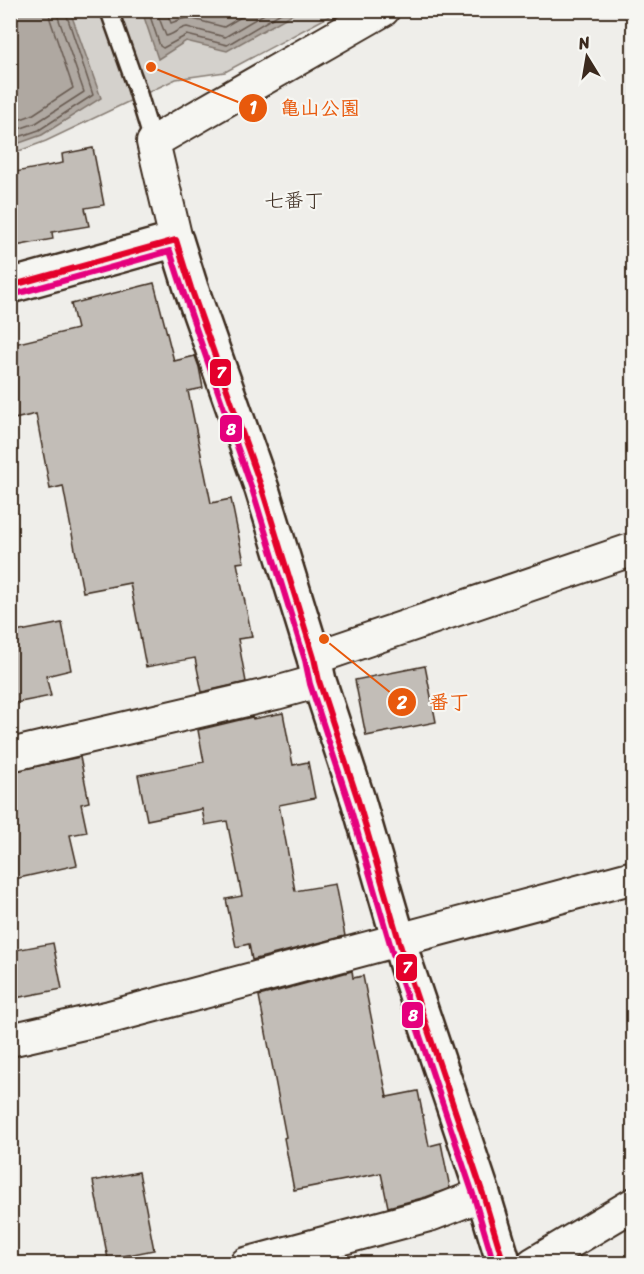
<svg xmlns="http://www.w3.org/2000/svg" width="644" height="1274" font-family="Sriracha,'Klee One',sans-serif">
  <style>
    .green { fill: #d4d1cc; stroke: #887e75; stroke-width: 1.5 }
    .water { fill: #afa8a1; stroke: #81766d; stroke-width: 1.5 }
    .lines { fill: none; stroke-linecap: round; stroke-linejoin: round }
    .shore { stroke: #695c52; stroke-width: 1.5 }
    .building { fill: #c2bdb7; stroke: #3b2a1e; stroke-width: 1.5 }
    .lane-casing { stroke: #3b2a1e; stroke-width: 21 }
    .street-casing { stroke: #3b2a1e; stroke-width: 36 }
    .secondary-casing { stroke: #3b2a1e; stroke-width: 38 }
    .lane { stroke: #f6f6f2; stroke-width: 16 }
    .street { stroke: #f6f6f2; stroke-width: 32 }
    .secondary { stroke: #f6f6f2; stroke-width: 33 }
    .bus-1-casing { stroke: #f6f6f2; stroke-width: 10 }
    .bus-2-casing { stroke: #f6f6f2; stroke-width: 10 }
    .bus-1 { stroke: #e4002b; stroke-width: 6 }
    .bus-2 { stroke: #e5007d; stroke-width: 6 }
    .labels { text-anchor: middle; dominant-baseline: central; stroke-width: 4.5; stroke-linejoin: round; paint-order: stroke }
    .neighbourhood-label { font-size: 20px; fill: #3b2a1e; stroke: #f6f6f2 }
    .leader { fill: none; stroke: #e8590c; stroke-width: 2 }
    .callout-dot { fill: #e8590c; stroke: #f6f6f2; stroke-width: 2 }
    .mark-label { font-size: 18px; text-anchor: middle; font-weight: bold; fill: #fff }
    .callout-label { font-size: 20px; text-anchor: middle; font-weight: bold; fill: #e8590c; stroke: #f6f6f2; stroke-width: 4.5; stroke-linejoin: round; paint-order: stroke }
    .line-badge { stroke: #f6f6f2; stroke-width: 2 }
    .badge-label { font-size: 16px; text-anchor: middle; font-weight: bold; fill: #fff }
  </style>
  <rect width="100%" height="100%" fill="#efeeea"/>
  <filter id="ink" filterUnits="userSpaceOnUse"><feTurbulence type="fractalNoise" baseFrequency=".0167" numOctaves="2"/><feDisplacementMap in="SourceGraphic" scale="12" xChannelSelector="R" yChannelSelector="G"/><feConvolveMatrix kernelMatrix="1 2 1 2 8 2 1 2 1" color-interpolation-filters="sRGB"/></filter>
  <g filter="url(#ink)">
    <path class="green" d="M 10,11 L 339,11 L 225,72 L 176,79 L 46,141 L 11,154 Z"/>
    <g class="water">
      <path d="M 10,11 L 70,11 L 101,98 L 42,135 L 11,146 Z"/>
      <path d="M 142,11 L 142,10 L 298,11 L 227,51 L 186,41 L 158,59 Z"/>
    </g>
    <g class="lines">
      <g class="shore">
        <path d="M 148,10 L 160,46 L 163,48 L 187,35 L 227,45 L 286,10"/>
        <path d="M 156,10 L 166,36 C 173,35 179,28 187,27 L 225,37 L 271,10"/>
        <path d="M 166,10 L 171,23 L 182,19 L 189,18 L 224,27 L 253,10"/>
        <path d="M 10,123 L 32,115 L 73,88 L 50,19 L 49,10"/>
        <path d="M 10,132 L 36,123 L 84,92 L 58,17 L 58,10"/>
        <path d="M 10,140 L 39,130 L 93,95 L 65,10"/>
      </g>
    </g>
    <g class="building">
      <path d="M 93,148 L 104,205 L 85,208 L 89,226 L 52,232 L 53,239 L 10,247 L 10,173 L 63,163 L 62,154 Z"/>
      <path d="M 154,283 L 174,361 L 195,356 L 199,367 L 203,388 L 188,391 L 211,503 L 231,499 L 244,562 L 237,563 L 252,637 L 238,639 L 246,682 L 202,692 L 195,658 L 146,667 L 130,583 L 83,592 L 63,486 L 50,489 L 36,414 L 10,420 L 10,345 L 77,329 L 71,304 Z"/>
      <path d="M 62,623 L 71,670 L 46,676 L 51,696 L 10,704 L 10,633 Z"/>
      <path d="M 425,666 L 436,722 L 366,736 L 355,680 Z"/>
      <path d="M 283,713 L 293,765 L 308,762 L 315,798 L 279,805 L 295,891 L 335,884 L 345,936 L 252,960 L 249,944 L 236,947 L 226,899 L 242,896 L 227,821 L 205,825 L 202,809 L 147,820 L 138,775 L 204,762 L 198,730 L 252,717 L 253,719 Z"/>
      <path d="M 80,757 L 89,802 L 81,804 L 87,832 L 70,835 L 77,865 L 10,880 L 10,772 Z"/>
      <path d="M 53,943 L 62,989 L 10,999 L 10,951 Z"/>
      <path d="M 352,971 L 353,978 L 363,976 L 387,1097 L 418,1091 L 429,1146 L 441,1143 L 450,1188 L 426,1197 L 388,1207 L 381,1173 L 294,1190 L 284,1138 L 286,1137 L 259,996 Z"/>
      <path d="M 139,1172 L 154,1250 L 108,1259 L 93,1181 Z"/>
    </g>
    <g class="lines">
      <g class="lane-casing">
        <path id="lane" d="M 109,10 L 136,86 L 153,142"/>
      </g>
      <g class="street-casing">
        <g id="street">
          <path d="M 176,240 L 153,142 L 383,10"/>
          <path d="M 314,658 L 634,549"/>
          <path d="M 10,755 L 276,693 L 319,681"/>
          <path d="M 10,1040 L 110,1017 L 634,877"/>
          <path d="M 246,1264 L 432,1214 L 483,1194"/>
          <path d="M 533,1264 L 634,1204"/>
        </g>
      </g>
      <g class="secondary-casing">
        <path id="secondary" d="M 10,286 L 176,240 L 191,288 L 262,489 L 314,658 L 319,681 L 358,800 L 406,965 L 483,1194 L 504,1264"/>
      </g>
      <use href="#lane" class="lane"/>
      <use href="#street" class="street"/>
      <use href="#secondary" class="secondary"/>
      <g class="bus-1-casing">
        <path id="bus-1" d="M 10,286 L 176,240 L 191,288 L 262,489 L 314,658 L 319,681 L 358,800 L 406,965 L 483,1194 L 504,1264"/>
      </g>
      <g class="bus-2-casing">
        <path id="bus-2" d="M 12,295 L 170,251 L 183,291 L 253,492 L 305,660 L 310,684 L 349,803 L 397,968 L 474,1197 L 494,1264"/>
      </g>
      <use href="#bus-1" class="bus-1"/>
      <use href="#bus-2" class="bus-2"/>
    </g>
  </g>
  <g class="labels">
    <g class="neighbourhood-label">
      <text x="294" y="200">七番丁</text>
    </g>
  </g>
  <path class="leader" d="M151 67L253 108M324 639L402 702"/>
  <g class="callout-dot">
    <circle cx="151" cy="67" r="6"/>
    <circle cx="324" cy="639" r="6"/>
    <circle cx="253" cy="108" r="15"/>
    <circle cx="402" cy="702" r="15"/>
  </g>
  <g class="mark-label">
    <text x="253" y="114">1</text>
    <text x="402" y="709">2</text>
  </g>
  <g class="callout-label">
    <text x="320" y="115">亀山公園</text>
    <text x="449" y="709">番丁</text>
  </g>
  <g class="line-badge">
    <rect x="209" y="358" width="23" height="29" rx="6" fill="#e4002b"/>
    <rect x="219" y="414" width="24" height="29" rx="6" fill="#e5007d"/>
    <rect x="395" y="953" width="23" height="29" rx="6" fill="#e4002b"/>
    <rect x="401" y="1001" width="23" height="28" rx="6" fill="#e5007d"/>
  </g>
  <g class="badge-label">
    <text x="221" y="378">7</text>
    <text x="231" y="435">8</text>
    <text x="407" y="973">7</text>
    <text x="413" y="1021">8</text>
  </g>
  <rect width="644" height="1274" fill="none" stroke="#f6f6f2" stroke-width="36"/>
  <rect x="18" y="18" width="608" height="1238" fill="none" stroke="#3b2a1e" stroke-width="2" filter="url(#ink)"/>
  <g transform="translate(587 57) rotate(349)" stroke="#f6f6f2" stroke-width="4.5" paint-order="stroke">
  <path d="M0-4.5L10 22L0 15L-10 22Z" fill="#3b2a1e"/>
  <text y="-9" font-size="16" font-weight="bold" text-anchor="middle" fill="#3b2a1e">N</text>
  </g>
</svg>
